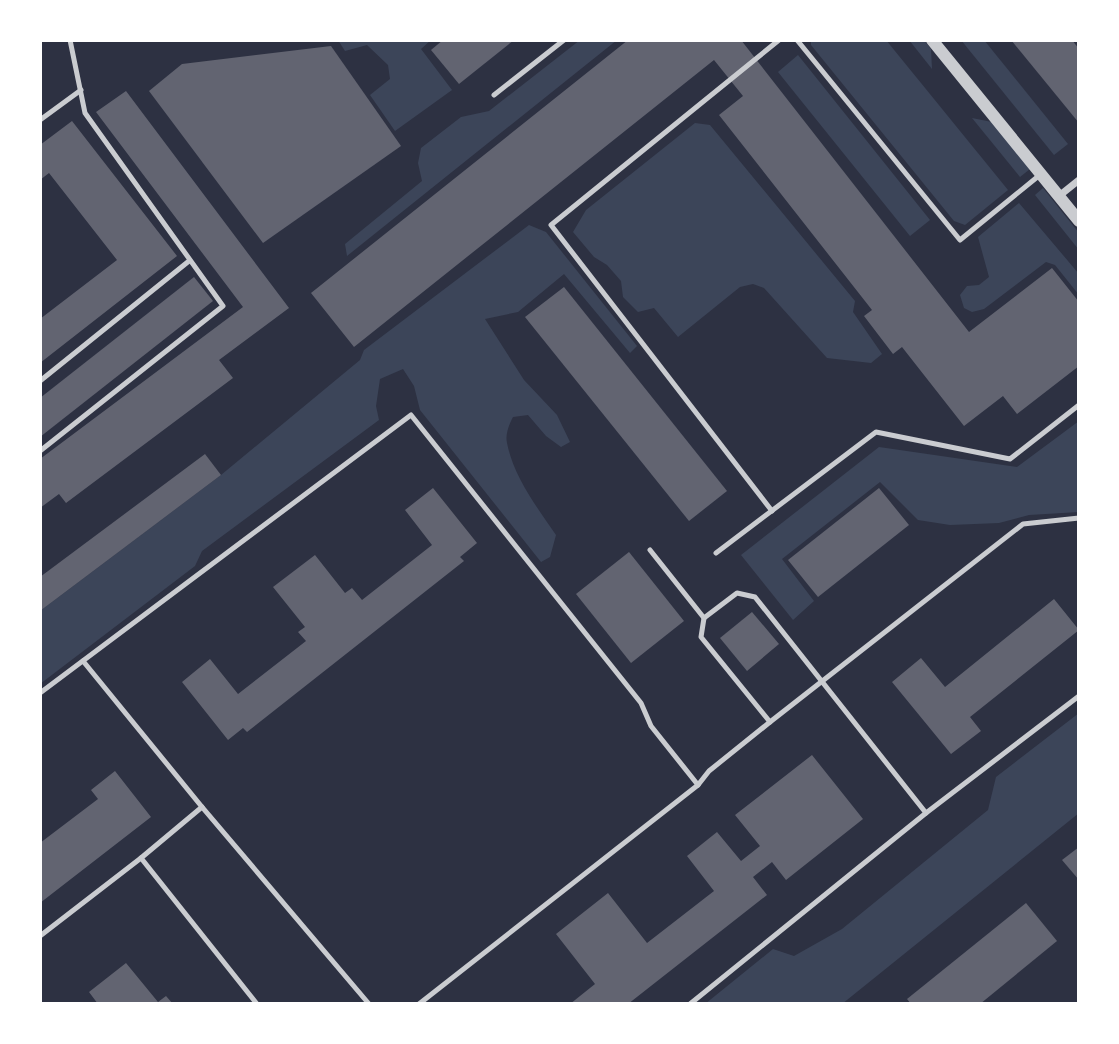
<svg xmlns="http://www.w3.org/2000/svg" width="1119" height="1044" font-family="'Golos Text',sans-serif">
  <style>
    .green { fill: #3c4559 }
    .building { fill: #626471 }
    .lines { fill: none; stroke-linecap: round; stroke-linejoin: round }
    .service { stroke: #caccd0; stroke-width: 5 }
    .minor { stroke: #caccd0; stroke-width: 7 }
    .tertiary { stroke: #caccd0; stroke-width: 12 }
  </style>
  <rect width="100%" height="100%" fill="#2d3142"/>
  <g class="green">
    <path d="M 338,40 L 431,40 L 421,49 L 452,90 L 395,131 L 370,95 L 390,79 L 388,65 L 367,45 L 345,51 Z"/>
    <path d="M 580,40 L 617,40 L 347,256 L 345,244 L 422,181 L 418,163 L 421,148 L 461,117 L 489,111 Z"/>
    <path d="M 811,40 L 886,40 L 1008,190 L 965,225 L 954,221 L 811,45 Z"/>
    <path d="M 909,40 L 924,40 L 931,49 L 932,69 Z"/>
    <path d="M 961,40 L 984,40 L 1068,144 L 1054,155 Z"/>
    <path d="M 798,55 L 930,220 L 910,236 L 778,72 Z"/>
    <path d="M 972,118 L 992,122 L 1030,169 L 1020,177 Z"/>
    <path d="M 695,123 L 710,125 L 855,301 L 853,312 L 882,354 L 871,363 L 827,358 L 764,288 L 753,284 L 740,287 L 678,337 L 654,308 L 638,312 L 623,297 L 621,281 L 607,265 L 594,257 L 573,232 L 586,210 Z"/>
    <path d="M 1043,188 L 1079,233 L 1079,250 L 1035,195 Z"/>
    <path d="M 1019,203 L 1079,274 L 1079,295 L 1055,265 L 1046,262 L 984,309 L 972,312 L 964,308 L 960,295 L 967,286 L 979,285 L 989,277 L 978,237 Z"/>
    <path d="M 529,225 L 546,232 L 637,346 L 630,353 L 564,274 L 518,312 L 485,319 L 524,380 L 557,415 L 570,442 L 561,447 L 546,436 L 528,415 L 513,417 C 509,425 505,434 507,443 C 514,478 537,507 556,535 L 550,557 L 541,562 L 420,410 L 414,386 L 403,369 L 380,379 L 376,406 L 379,420 L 202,551 L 195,566 L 40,684 L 40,611 L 221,475 L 360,360 L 364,350 Z"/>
    <path d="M 1079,421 L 1079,512 L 1029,515 L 999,523 L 950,525 L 918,520 L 880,482 L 782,559 L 814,601 L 793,620 L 741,555 L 879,447 L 1017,467 Z"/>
    <path d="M 1079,713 L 1079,813 L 842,1004 L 705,1004 L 773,949 L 794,956 L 842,929 L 988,810 L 996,777 Z"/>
  </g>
  <g class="building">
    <path d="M 443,40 L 514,40 L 459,84 L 431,50 Z"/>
    <path d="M 628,40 L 741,40 L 969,332 L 1052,268 L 1079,302 L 1079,366 L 1017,414 L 1003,396 L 964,426 L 902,347 L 893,354 L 864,316 L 872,310 L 719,115 L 743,96 L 714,60 L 354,347 L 311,293 Z"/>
    <path d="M 1011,40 L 1072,40 L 1079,49 L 1079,123 Z"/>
    <path d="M 331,46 L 401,146 L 263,243 L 149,91 L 182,64 Z"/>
    <path d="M 126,91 L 289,308 L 219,360 L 233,378 L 66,503 L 59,494 L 40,508 L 40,459 L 243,307 L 96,112 Z"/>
    <path d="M 72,121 L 177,256 L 40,363 L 40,319 L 117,260 L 49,173 L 40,180 L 40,145 Z"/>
    <path d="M 194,277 L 213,301 L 40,437 L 40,398 Z"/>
    <path d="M 564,287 L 727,491 L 689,521 L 525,317 Z"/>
    <path d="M 205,454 L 221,475 L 40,611 L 40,577 Z"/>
    <path d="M 433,488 L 477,543 L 460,557 L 464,561 L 247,732 L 243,728 L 228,740 L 182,682 L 210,659 L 238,694 L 306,641 L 298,632 L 305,627 L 273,587 L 315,555 L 345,593 L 352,588 L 362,600 L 432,545 L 405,510 Z"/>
    <path d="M 879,488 L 909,525 L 818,597 L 788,560 Z"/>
    <path d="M 629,552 L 684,621 L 631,663 L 576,594 Z"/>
    <path d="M 1054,599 L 1079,630 L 970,717 L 981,731 L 951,754 L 892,682 L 921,658 L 945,687 Z"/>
    <path d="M 752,612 L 779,644 L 747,671 L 720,638 Z"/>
    <path d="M 812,755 L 863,819 L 786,880 L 772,862 L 753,877 L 767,895 L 628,1004 L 570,1004 L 595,984 L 556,934 L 608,893 L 647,943 L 714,891 L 687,856 L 717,832 L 741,861 L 760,846 L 735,815 Z"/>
    <path d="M 115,771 L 151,817 L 40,903 L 40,843 L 98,799 L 91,790 Z"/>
    <path d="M 1079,847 L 1079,880 L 1062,860 Z"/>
    <path d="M 1026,903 L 1057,941 L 980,1004 L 911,1004 L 907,999 Z"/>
    <path d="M 126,963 L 158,1002 L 166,996 L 173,1004 L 98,1004 L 89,992 Z"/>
  </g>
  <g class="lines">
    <g class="service">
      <path d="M 797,40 L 960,240 L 1041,174"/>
      <path d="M 494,95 L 564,40"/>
      <path d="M 40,120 L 81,90"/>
      <path d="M 40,381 L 189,261"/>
      <path d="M 40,451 L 223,306 L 85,113 L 70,40"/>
      <path d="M 772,511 L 551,225 L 779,40"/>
      <path d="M 650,550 L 704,618 L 701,637 L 770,722"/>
      <path d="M 716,553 L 876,432 L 1010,459 L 1079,405"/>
      <path d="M 704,618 L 737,593 L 755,597 L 926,813"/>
      <path d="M 83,661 L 202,807 L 369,1004"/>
      <path d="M 40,693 L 411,415 L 641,703 L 651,726 L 698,785"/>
      <path d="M 202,807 L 141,858 L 257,1004"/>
      <path d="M 40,936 L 141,858"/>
      <path d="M 419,1004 L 698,785 L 709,771 L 770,722 L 1023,524 L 1079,518"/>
      <path d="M 690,1004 L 926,813 L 1079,696"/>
    </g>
    <path class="minor" d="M 1059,196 L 1079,180"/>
    <path class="tertiary" d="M 932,40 L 1079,221"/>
  </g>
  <rect width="1119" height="1044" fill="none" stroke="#ffffff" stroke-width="84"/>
</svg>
